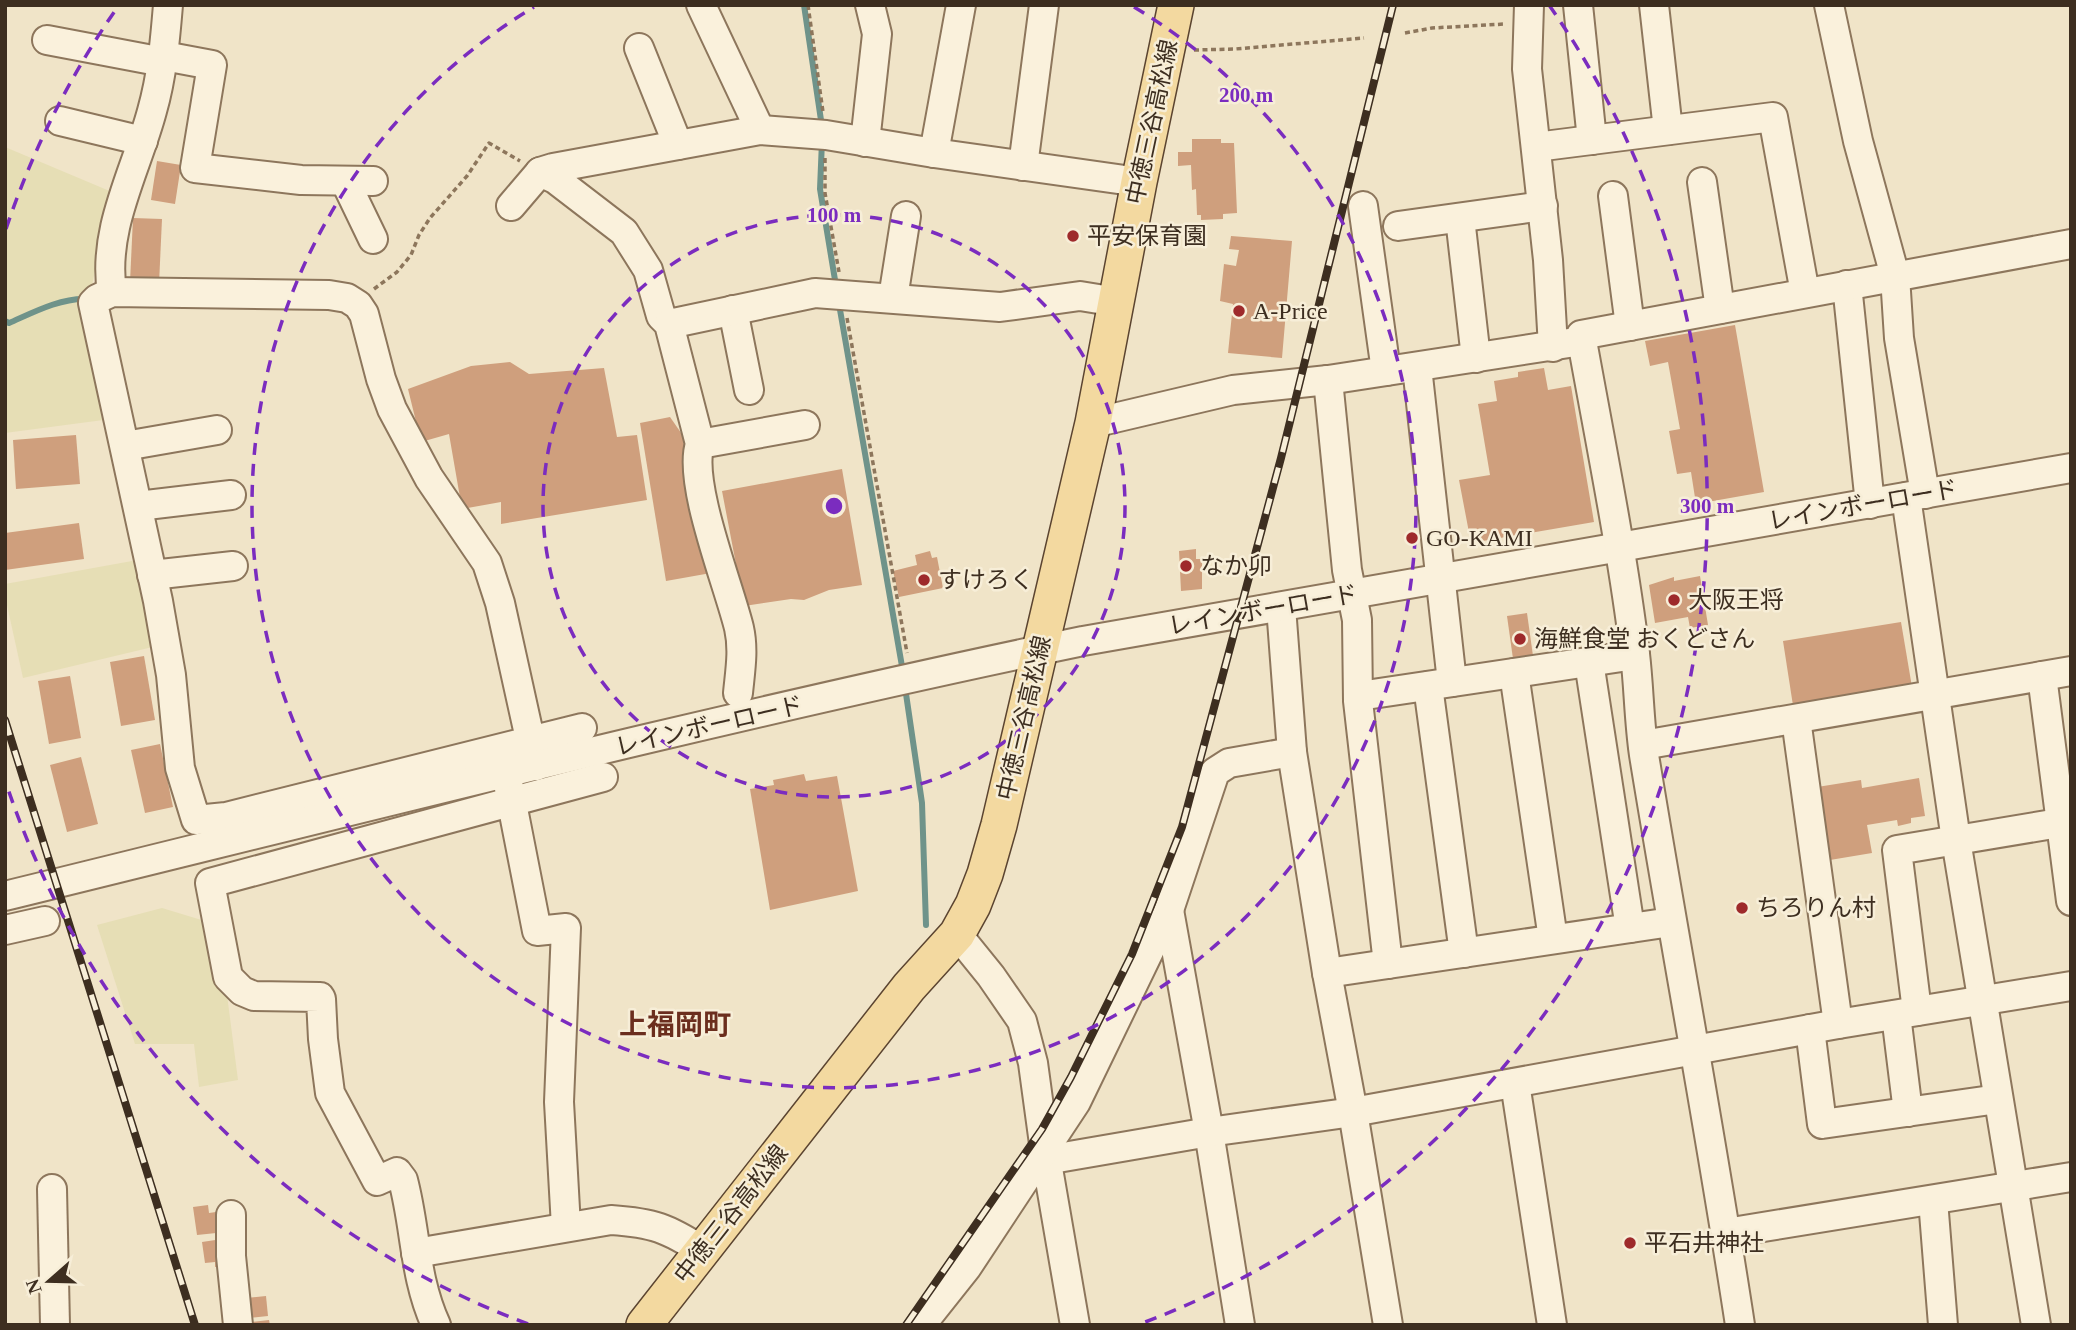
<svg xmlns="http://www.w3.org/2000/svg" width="2076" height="1330" font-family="'Times New Roman','Noto Sans JP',serif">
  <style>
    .farmland { fill: #e6deb5 }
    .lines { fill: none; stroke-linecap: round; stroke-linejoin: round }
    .stream { stroke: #6f938a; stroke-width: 6 }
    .building { fill: #cf9f7d }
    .minor-casing { stroke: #8d765c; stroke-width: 32 }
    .major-casing { stroke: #5b4430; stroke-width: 38 }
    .path { stroke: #8d765c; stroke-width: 3.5; stroke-dasharray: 5 3.5; stroke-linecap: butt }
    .minor { stroke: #faf1dc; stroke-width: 28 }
    .major { stroke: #f3d9a0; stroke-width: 35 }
    .rail-casing { stroke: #3d2e20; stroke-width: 8 }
    .rail { stroke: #f7eed8; stroke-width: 5; stroke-dasharray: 16; stroke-linecap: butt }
    .ring { fill: none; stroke: #7b2cbf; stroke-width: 3.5; stroke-dasharray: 12 9 }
    .poi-dot { fill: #9e2a2b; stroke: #f7eed8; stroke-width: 2.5 }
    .labels { text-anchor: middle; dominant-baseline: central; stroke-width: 5; stroke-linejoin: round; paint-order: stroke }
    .street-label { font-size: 24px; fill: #3d2e20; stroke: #f7eed8 }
    .poi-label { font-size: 24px; fill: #3d2e20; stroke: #f7eed8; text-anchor: start }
    .quarter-label { font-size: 28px; font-weight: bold; fill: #6b2e1e; stroke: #f7eed8 }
    .centre { fill: #7b2cbf; stroke: #f7eed8; stroke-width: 3.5 }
    .ring-label { font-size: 21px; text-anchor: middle; font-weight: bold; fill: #7b2cbf; stroke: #f7eed8; stroke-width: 5; stroke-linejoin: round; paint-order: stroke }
  </style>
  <rect width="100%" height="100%" fill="#f0e4c8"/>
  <g class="farmland">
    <path d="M 5,147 L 112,192 L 92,285 L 80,304 L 111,419 L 5,433 Z"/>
    <path d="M 143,559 L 161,645 L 23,678 L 5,596 L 5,584 Z"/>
    <path d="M 162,908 L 218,925 L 238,1080 L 199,1087 L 194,1044 L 135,1044 L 97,925 Z"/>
  </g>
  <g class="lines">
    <g class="stream">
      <path d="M 804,5 L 822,127"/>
      <path d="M 822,141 L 820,189 L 836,286"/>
      <path d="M 839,304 L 903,672"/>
      <path d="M 5,321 L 9,323 C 32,313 60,298 86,299"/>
      <path d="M 905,687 L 922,803 L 926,925"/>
    </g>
  </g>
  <g class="building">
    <path d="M 1192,139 L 1221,139 L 1221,143 L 1234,143 L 1237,213 L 1223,214 L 1223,219 L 1201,220 L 1201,215 L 1197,215 L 1196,189 L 1192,190 L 1191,165 L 1178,166 L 1178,152 L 1192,152 Z"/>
    <path d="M 157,161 L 181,165 L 175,204 L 151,200 Z"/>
    <path d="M 133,218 L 162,219 L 159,284 L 130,282 Z"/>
    <path d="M 1231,236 L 1292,241 L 1282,358 L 1228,353 L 1233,304 L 1220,301 L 1224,264 L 1236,266 L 1239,250 L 1229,249 Z"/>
    <path d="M 1735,325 L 1764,492 L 1696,504 L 1691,472 L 1677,474 L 1669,431 L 1680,429 L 1668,362 L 1650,366 L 1645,341 Z"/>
    <path d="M 510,362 L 529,374 L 604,368 L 617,437 L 637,435 L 647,500 L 501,524 L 501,502 L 462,509 L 449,434 L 421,442 L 408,389 L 471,366 Z"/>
    <path d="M 1544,368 L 1548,390 L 1571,386 L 1594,522 L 1471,543 L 1459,480 L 1490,475 L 1478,404 L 1497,401 L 1494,381 L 1518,377 L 1518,372 Z"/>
    <path d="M 670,417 L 686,440 L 711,573 L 666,581 L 640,423 Z"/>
    <path d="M 76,435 L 80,484 L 16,489 L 13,440 Z"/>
    <path d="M 842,469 L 862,585 L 829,590 L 804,600 L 791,599 L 744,606 L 722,491 Z"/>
    <path d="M 79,523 L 84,559 L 5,570 L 5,533 Z"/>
    <path d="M 1196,549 L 1196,559 L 1202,559 L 1202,589 L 1181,591 L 1179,551 Z"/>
    <path d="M 930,551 L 932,558 L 937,557 L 943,588 L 899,597 L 893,571 L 917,565 L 915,555 Z"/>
    <path d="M 1700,576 L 1708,625 L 1690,628 L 1688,617 L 1655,623 L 1649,585 L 1674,577 L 1674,581 Z"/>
    <path d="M 1527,613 L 1534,663 L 1514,666 L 1507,616 Z"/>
    <path d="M 1901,622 L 1913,693 L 1794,712 L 1783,641 Z"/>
    <path d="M 144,656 L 155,720 L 121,726 L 110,662 Z"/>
    <path d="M 70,676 L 81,738 L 49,744 L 38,681 Z"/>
    <path d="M 160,744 L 173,807 L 145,813 L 131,750 Z"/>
    <path d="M 81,757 L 98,824 L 67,832 L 50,765 Z"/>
    <path d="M 804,774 L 806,781 L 837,776 L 858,891 L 770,910 L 750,789 L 774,785 L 773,780 Z"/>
    <path d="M 1919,778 L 1925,816 L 1911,818 L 1911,823 L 1898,826 L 1897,820 L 1867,825 L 1872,853 L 1824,861 L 1811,788 L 1861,780 L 1862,788 Z"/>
    <path d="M 208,1205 L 209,1213 L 223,1211 L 226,1232 L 197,1235 L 193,1207 Z"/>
    <path d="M 222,1239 L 226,1266 L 215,1267 L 215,1262 L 205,1263 L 202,1242 Z"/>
    <path d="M 266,1296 L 268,1316 L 249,1318 L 246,1298 Z"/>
    <path d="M 269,1320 L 270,1325 L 242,1325 L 242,1323 Z"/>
  </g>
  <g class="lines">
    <g class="minor-casing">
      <g id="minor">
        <path d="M 701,5 L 760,130"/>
        <path d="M 1529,5 L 1527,69 L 1548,260 L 1553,347"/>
        <path d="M 1578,5 L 1592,140"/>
        <path d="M 1654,5 L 1668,130"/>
        <path d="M 1829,5 L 1858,141 L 1895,276 L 1899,338 L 1925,494"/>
        <path d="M 47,40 L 163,62"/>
        <path d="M 639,48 L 678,145"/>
        <path d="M 164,56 L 212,65 L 195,168 L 301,180 L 373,181"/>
        <path d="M 60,121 L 143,141"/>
        <path d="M 865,142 L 877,34 L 870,5"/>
        <path d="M 1536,147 L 1773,117 L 1805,293"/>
        <path d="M 934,153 L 961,5"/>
        <path d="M 1023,166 L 1044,5"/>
        <path d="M 540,172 L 555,179 L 624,232 L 648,270 L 661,316 L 669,324 L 700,444 C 687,482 729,586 739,628 C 744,650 740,672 738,693"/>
        <path d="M 345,181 L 373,239"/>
        <path d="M 1702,182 L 1720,309"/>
        <path d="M 1613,196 L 1630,326"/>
        <path d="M 511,206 L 540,172 L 553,168 L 760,130 L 826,135 L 934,153 L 1139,182"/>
        <path d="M 1363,206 L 1386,371"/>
        <path d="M 1460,218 L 1476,358"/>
        <path d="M 1398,226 L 1543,206"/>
        <path d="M 1847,285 L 1870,504"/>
        <path d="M 112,292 C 102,229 136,171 152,111 C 162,76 165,41 168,5"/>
        <path d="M 893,298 L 906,216"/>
        <path d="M 733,310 L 749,390"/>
        <path d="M 669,324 L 815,293 L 1000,307 L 1080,296 L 1117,302"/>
        <path d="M 1417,367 L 1452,682"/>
        <path d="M 1328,380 L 1347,570 L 1357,620 L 1358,701 L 1388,964"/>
        <path d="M 1093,423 L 1233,390 L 1328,380 L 1582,341"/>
        <path d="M 700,444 L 805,425"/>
        <path d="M 125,446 L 217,430"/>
        <path d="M 1906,497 L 1956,840 L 2036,1325"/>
        <path d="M 138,506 L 231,495"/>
        <path d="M 152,575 L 233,566"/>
        <path d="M 1281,607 L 1292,752 L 1327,973 L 1353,1112 L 1388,1325"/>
        <path d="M 1589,662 L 1630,928"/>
        <path d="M 1514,673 L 1553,939"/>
        <path d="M 2042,676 L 2071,901"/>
        <path d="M 1428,686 L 1464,953"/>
        <path d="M 1359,696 L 1635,655"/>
        <path d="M 1796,719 L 1838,1024"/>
        <path d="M 1643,745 L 2071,671"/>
        <path d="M 536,766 L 500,603 L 487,563 L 429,478 L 392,409 L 381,379 L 364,314 L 358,305 L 347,298 L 329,295 L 112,292 L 97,299 L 93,303 L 158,601 L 171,675 L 180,768 L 196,820 L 226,817 L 582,728"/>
        <path d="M 508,783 L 537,931 L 566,928 L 559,1102 L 566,1227"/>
        <path d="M 5,896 C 364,808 722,716 1083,641 L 2071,468"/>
        <path d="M 1169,910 L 1209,1132 L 1240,1325"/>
        <path d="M 5,930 L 45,921"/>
        <path d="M 957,934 L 991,976 L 1022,1021 L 1033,1063 L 1045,1151 L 1075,1325"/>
        <path d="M 1327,973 L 1671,922"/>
        <path d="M 1917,1011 L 1897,850 L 2071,821"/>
        <path d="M 1896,1015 L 1908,1112"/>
        <path d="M 1810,1029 L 1822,1124 L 1998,1099"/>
        <path d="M 1515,1083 L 1552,1325"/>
        <path d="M 1046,1160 L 1209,1132 L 1353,1112 L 1838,1024 L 2071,986"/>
        <path d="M 52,1189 L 55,1325"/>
        <path d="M 1933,1200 L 1943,1325"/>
        <path d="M 231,1215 L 231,1256 L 238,1325"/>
        <path d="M 1726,1233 L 2071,1177"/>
        <path d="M 416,1253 L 611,1220 C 654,1223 667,1228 703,1251"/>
        <path d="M 436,1325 C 414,1277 416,1229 403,1180 L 397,1172 L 377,1181 L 330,1093 L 323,1039 L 321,999 L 320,997 L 254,996 L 242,991 L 228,977 L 210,883 L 603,777"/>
        <path d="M 921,1325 L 967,1267 L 1076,1102 L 1169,910 L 1215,772 L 1229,763 L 1292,752"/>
        <path d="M 1740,1325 C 1711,1134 1675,945 1644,755 C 1639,721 1639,688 1635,654 C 1622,548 1600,441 1581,335 L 2071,244"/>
      </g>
    </g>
    <g class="major-casing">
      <path id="major" d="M 644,1325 L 909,987 L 957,934 L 973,905 L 985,874 L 999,825 L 1093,423 L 1139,182 L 1176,5"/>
    </g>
    <g class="path">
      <path d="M 808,5 L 823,112"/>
      <path d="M 1405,33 L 1432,28 L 1505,24"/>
      <path d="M 1194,50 L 1235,49 L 1364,38"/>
      <path d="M 825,158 L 825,193 L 839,272"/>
      <path d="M 374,289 L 397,272 L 411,255 L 419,235 L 430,218 L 467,176 L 489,143 L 520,161"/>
      <path d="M 847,318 L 907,653"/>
    </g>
    <use href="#minor" class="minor"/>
    <use href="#major" class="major"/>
    <g class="rail-casing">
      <g id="rail">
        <path d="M 5,720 L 195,1325"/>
        <path d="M 906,1325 L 1042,1129 L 1071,1077 L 1132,954 L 1182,827 L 1281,458 L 1393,5"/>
      </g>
    </g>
    <use href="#rail" class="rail"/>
  </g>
  <g class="ring">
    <circle cx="834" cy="506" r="291"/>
    <path d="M1134 7A582 582 0 1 1 534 7"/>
    <path d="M528 1324A873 873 0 0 1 6 783M6 229A873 873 0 0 1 119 5M1549 5A873 873 0 0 1 1140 1324"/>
  </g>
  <g class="poi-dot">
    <circle cx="1073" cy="236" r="7"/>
    <circle cx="1239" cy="311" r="7"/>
    <circle cx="1412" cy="538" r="7"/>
    <circle cx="1186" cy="566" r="7"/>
    <circle cx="924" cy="580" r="7"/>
    <circle cx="1674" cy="600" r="7"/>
    <circle cx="1520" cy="639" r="7"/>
    <circle cx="1742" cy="908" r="7"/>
    <circle cx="1630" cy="1243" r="7"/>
  </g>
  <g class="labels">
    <g class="street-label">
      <text transform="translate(1152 122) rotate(-78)">中徳三谷高松線</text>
      <text transform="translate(1863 505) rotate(-10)">レインボーロード</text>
      <text transform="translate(1263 610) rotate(-10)">レインボーロード</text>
      <text transform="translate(1024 718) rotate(-77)">中徳三谷高松線</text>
      <text transform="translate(709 726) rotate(-13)">レインボーロード</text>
      <text transform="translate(731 1214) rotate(-52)">中徳三谷高松線</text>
    </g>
    <g class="poi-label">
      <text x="1087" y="236">平安保育園</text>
      <text x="1253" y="311">A-Price</text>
      <text x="1426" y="538">GO-KAMI</text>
      <text x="1200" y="566">なか卯</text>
      <text x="938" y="580">すけろく</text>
      <text x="1688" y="600">大阪王将</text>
      <text x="1534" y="639">海鮮食堂 おくどさん</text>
      <text x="1756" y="908">ちろりん村</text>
      <text x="1644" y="1243">平石井神社</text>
    </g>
    <g class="quarter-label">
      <text x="675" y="1024">上福岡町</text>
    </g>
  </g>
  <circle cx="834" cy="506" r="10" class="centre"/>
  <g class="ring-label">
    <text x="1246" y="102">200 m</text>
    <text x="834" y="222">100 m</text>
    <text x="1707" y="513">300 m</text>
  </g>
  <rect width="2076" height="1330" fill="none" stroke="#3d2e20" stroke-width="14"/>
  <g transform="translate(49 1281) rotate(250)" stroke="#f7eed8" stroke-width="5" paint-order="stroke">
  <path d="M0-5L12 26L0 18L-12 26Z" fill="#3d2e20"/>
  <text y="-10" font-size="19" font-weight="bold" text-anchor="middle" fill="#3d2e20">N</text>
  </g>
</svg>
